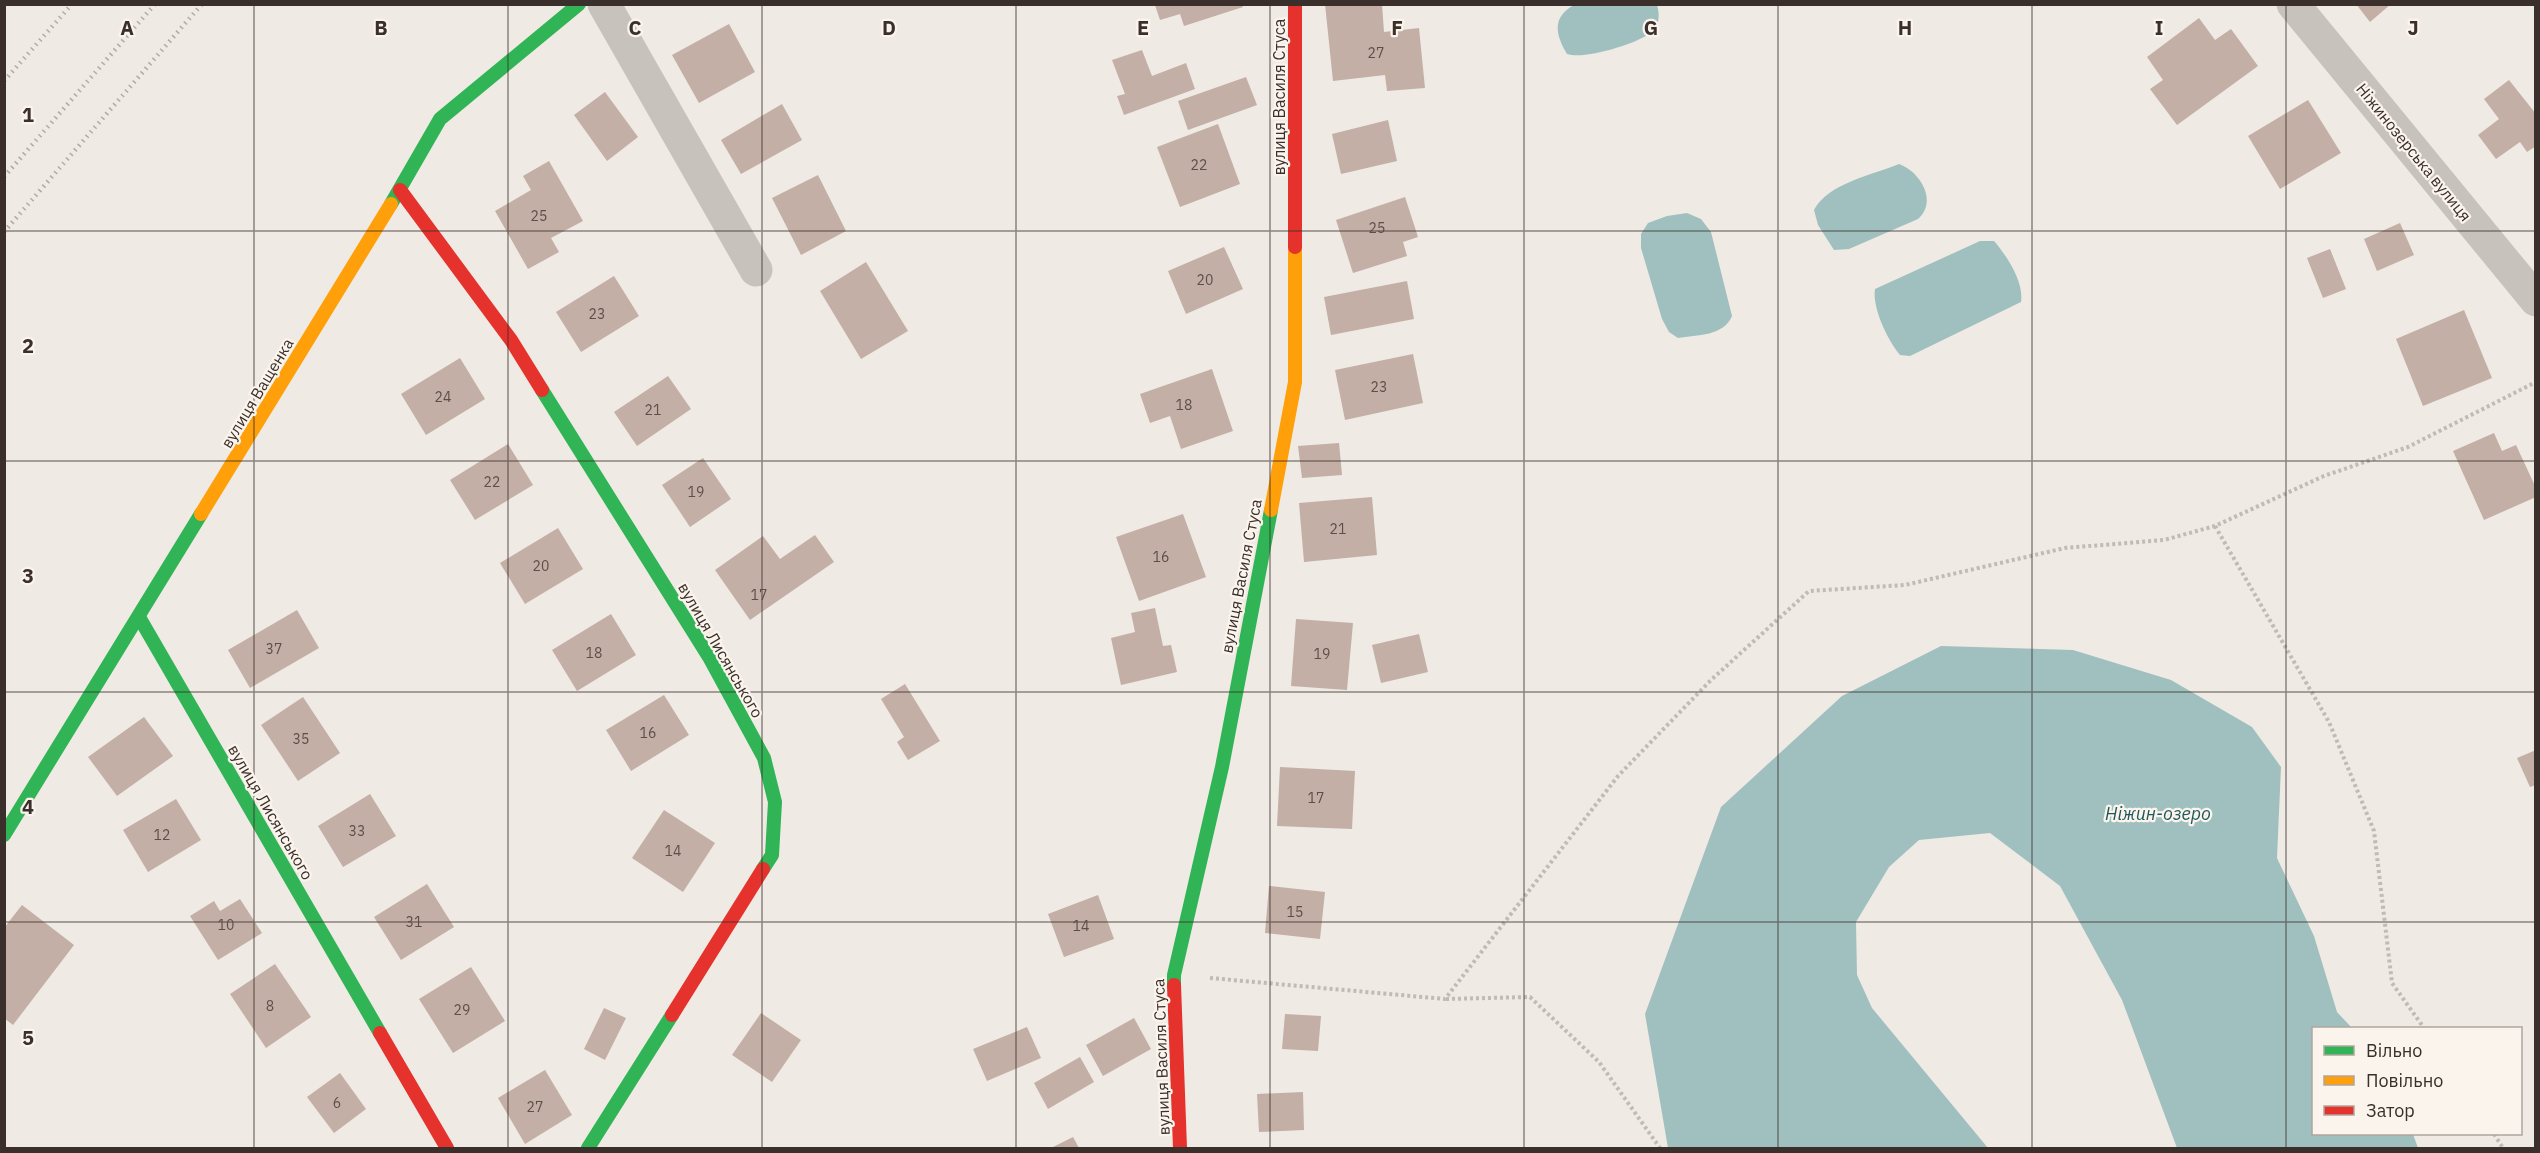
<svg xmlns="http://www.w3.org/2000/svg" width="2540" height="1153" font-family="'IBM Plex Sans',sans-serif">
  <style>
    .water { fill: #a0c0c0 }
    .building { fill: #c3afa6 }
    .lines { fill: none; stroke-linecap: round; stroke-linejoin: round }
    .path { stroke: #c1bab5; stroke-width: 4; stroke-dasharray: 3 3; stroke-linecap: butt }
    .street { stroke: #c8c2bd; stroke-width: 33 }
    .fast { stroke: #30b455; stroke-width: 14 }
    .slow { stroke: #ff9f0a; stroke-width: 14 }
    .jam { stroke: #e5322d; stroke-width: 14 }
    .rail { stroke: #b0aba7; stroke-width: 4.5; stroke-dasharray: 1.5 4.5; stroke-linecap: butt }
    .grid { fill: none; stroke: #3a2f2a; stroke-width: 1.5; stroke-opacity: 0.55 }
    .labels { text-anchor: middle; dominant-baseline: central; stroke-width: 4.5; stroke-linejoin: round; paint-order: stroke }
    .number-label { font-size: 14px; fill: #5c4f49 }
    .street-label { font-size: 16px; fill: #3a2f2a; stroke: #fbf4ed }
    .water-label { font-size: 18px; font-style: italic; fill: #1f585c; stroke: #fbf4ed }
    .grid-label { font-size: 20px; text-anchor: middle; font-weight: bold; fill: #3a2f2a; stroke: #fbf4ed; stroke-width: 4.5; stroke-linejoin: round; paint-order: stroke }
  </style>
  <rect width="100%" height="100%" fill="#efeae4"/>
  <g class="water">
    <path d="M 1574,5 L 1657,5 C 1660,15 1660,27 1649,34 C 1635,44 1584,60 1567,54 C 1555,34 1552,17 1574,5 Z"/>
    <path d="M 1899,164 C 1921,172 1938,202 1918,219 L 1849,249 L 1834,250 L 1818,225 L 1814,210 C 1828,183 1873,175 1899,164 Z"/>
    <path d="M 1687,213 L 1701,219 L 1711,232 L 1732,316 C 1724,336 1697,335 1678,338 L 1669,332 L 1662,319 L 1641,248 L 1641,234 L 1648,223 L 1667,216 Z"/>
    <path d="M 1980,241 L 1994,241 C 2007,256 2024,282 2021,302 L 1910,356 L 1900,355 C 1888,341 1872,308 1875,289 Z"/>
    <path d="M 1941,646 L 2073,650 L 2171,680 L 2252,727 L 2281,767 L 2277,858 L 2314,936 L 2337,1012 L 2352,1028 L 2314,1028 L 2314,1134 L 2413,1134 L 2418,1148 L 2177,1148 L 2122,1000 L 2060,886 L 1990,833 L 1919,840 L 1889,867 L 1856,922 L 1857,975 L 1872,1008 L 1988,1148 L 1668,1148 L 1645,1014 L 1721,807 L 1842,696 Z"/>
  </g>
  <g class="building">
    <path d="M 1325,4 L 1382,4 L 1384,32 L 1419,28 L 1425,88 L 1387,91 L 1385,75 L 1333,81 Z"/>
    <path d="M 2356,4 L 2391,4 L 2370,22 Z"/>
    <path d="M 1155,5 L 1242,5 L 1243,7 L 1184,26 L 1180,14 L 1160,20 Z"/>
    <path d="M 2199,18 L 2215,40 L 2231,29 L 2258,66 L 2177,125 L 2150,89 L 2163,80 L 2147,57 Z"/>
    <path d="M 729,24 L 755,72 L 699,103 L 672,55 Z"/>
    <path d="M 1142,50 L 1152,76 L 1186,63 L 1195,89 L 1124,115 L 1117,96 L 1125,94 L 1112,60 Z"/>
    <path d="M 1246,77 L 1257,105 L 1188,130 L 1178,101 Z"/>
    <path d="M 2509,80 L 2536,114 L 2536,146 L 2527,152 L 2520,142 L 2496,159 L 2478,135 L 2499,119 L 2484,99 Z"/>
    <path d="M 605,92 L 638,137 L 607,161 L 574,115 Z"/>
    <path d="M 2308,100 L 2341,153 L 2280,189 L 2248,136 Z"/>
    <path d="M 782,104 L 802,140 L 741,174 L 721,140 Z"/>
    <path d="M 1388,120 L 1397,161 L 1341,174 L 1332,134 Z"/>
    <path d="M 1218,124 L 1240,184 L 1180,207 L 1157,147 Z"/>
    <path d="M 549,161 L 583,221 L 551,238 L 559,252 L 528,269 L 495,211 L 531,190 L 523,176 Z"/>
    <path d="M 818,175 L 846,231 L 801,255 L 772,198 Z"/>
    <path d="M 1405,197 L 1418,237 L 1403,242 L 1407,256 L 1353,273 L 1336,220 Z"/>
    <path d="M 2400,223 L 2414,255 L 2377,271 L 2364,239 Z"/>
    <path d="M 1224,247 L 1243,289 L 1186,314 L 1168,271 Z"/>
    <path d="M 2330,249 L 2346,289 L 2323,298 L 2307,258 Z"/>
    <path d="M 866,262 L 908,331 L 861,359 L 820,291 Z"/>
    <path d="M 614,276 L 639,316 L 581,352 L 556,312 Z"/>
    <path d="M 1407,281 L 1414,319 L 1331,335 L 1324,297 Z"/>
    <path d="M 2464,310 L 2492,378 L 2423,406 L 2396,339 Z"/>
    <path d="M 1413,354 L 1423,403 L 1345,420 L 1335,370 Z"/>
    <path d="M 460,358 L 485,399 L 426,435 L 401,394 Z"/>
    <path d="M 1212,369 L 1233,431 L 1181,449 L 1170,416 L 1150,423 L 1140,394 Z"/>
    <path d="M 668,376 L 691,409 L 637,446 L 614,412 Z"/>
    <path d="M 2494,433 L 2502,451 L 2516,445 L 2536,488 L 2536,497 L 2484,520 L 2453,451 Z"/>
    <path d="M 1339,443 L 1342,475 L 1302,478 L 1298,446 Z"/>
    <path d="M 508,444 L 533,485 L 475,520 L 450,480 Z"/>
    <path d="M 703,458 L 731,499 L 690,527 L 662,485 Z"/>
    <path d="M 1372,497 L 1377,555 L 1304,562 L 1299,503 Z"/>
    <path d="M 1183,514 L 1206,577 L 1139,601 L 1116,537 Z"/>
    <path d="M 558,528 L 583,569 L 525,604 L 500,563 Z"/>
    <path d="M 815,535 L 834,562 L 750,620 L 715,570 L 763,536 L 780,559 Z"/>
    <path d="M 1155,608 L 1163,646 L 1171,645 L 1177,672 L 1121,685 L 1111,638 L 1135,632 L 1131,613 Z"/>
    <path d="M 297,610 L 319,648 L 250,688 L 228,650 Z"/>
    <path d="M 611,614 L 636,655 L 577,691 L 552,650 Z"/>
    <path d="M 1296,619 L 1353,623 L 1347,690 L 1291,686 Z"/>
    <path d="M 1419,634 L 1428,672 L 1381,683 L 1372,645 Z"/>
    <path d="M 905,684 L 940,741 L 908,760 L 897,742 L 904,737 L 881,699 Z"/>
    <path d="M 664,695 L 689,735 L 631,771 L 606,730 Z"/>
    <path d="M 303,697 L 340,753 L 298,781 L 261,725 Z"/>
    <path d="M 144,717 L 173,756 L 117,796 L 88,757 Z"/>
    <path d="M 2536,750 L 2536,785 L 2530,787 L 2517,758 Z"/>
    <path d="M 1280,767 L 1355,771 L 1352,829 L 1277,826 Z"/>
    <path d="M 370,794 L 396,836 L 343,867 L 318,826 Z"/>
    <path d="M 176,799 L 201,840 L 148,872 L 123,830 Z"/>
    <path d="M 664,810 L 715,843 L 683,892 L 632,858 Z"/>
    <path d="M 427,884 L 454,927 L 401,960 L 374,917 Z"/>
    <path d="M 1269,886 L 1325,892 L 1320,939 L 1265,933 Z"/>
    <path d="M 1098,895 L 1114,939 L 1064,957 L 1048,914 Z"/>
    <path d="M 240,899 L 262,933 L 218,960 L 190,916 L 214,901 L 220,911 Z"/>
    <path d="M 22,905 L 74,945 L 13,1025 L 4,1018 L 4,928 Z"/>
    <path d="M 275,964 L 311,1017 L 266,1048 L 230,994 Z"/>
    <path d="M 471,967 L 505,1021 L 453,1053 L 419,999 Z"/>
    <path d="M 604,1008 L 626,1018 L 605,1060 L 584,1049 Z"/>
    <path d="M 761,1013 L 801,1040 L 772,1082 L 732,1055 Z"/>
    <path d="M 1285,1014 L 1321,1016 L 1318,1051 L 1282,1049 Z"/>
    <path d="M 1134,1018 L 1151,1049 L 1103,1076 L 1086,1045 Z"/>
    <path d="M 1027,1027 L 1041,1058 L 987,1081 L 973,1049 Z"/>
    <path d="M 1080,1057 L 1094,1082 L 1048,1109 L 1034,1083 Z"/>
    <path d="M 545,1070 L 572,1115 L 525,1144 L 498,1098 Z"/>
    <path d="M 340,1073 L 366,1109 L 334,1133 L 307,1097 Z"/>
    <path d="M 1303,1092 L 1304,1130 L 1259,1132 L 1257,1094 Z"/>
    <path d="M 1073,1137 L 1079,1148 L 1051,1148 Z"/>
  </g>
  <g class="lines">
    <g class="path">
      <path d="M 2215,526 L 2329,722 L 2374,831 L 2392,983 L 2424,1028"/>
      <path d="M 1210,978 L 1445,999 L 1618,776 L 1711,680 L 1809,591 L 1905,585 L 2065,548 L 2164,540 L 2215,526 L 2324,476 L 2408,447 L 2536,382"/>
      <path d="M 1446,999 L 1530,997 L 1599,1062 L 1660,1148"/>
      <path d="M 2494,1134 L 2503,1148"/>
    </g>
    <g class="street">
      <path d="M 604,4 L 756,270"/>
      <path d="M 2293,4 L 2536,300"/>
    </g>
    <g class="fast">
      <path d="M 391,204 L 440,119 L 579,4"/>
      <path d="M 542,390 L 709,657 L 764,758 L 775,802 L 772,855 L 763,869"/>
      <path d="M 139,617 L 380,1033"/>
      <path d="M 4,835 L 201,514"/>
      <path d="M 1174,985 L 1174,975 L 1222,767 L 1271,510"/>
      <path d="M 588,1148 L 672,1015"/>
    </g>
    <g class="slow">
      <path d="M 1271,510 L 1295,382 L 1295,247"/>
      <path d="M 201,514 L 391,204"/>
    </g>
    <g class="jam">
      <path d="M 1295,4 L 1295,247"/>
      <path d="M 400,190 L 511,340 L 542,390"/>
      <path d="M 1174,985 L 1180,1148"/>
      <path d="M 672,1015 L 763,869"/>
      <path d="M 380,1033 L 447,1148"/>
    </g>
    <g class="rail">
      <path d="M 4,81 L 72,4"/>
      <path d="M 4,177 L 155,4"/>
      <path d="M 4,232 L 202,4"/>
    </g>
  </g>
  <path class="grid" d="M 254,4 L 254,1148M 508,4 L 508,1148M 762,4 L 762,1148M 1016,4 L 1016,1148M 1270,4 L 1270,1148M 1524,4 L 1524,1148M 1778,4 L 1778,1148M 2032,4 L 2032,1148M 2286,4 L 2286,1148M 4,231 L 2536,231M 4,461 L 2536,461M 4,692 L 2536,692M 4,922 L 2536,922"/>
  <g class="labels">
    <g class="number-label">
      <text x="1376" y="53">27</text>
      <text x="1199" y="165">22</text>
      <text x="539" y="216">25</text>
      <text x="1377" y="228">25</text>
      <text x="1205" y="280">20</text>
      <text x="597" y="314">23</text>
      <text x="1379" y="387">23</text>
      <text x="443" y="397">24</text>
      <text x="1184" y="405">18</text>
      <text x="653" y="410">21</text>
      <text x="492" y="482">22</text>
      <text x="696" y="492">19</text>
      <text x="1338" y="529">21</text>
      <text x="1161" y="557">16</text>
      <text x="541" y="566">20</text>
      <text x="759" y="595">17</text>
      <text x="274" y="649">37</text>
      <text x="594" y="653">18</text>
      <text x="1322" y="654">19</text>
      <text x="648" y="733">16</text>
      <text x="301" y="739">35</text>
      <text x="1316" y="798">17</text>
      <text x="357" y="831">33</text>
      <text x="162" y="835">12</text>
      <text x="673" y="851">14</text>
      <text x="1295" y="912">15</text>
      <text x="414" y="922">31</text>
      <text x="226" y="925">10</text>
      <text x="1081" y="926">14</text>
      <text x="270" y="1006">8</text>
      <text x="462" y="1010">29</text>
      <text x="337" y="1103">6</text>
      <text x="535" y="1107">27</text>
    </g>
    <g class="street-label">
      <text transform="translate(1279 97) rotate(-90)">вулиця Василя Стуса</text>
      <text transform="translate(2414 152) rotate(51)">Ніжинозерська вулиця</text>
      <text transform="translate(257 393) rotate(-59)">вулиця Ващенка</text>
      <text transform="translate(1241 576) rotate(-79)">вулиця Василя Стуса</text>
      <text transform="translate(721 650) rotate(60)">вулиця Лисянського</text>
      <text transform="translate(271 812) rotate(60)">вулиця Лисянського</text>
      <text transform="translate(1161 1057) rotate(-92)">вулиця Василя Стуса</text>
    </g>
    <g class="water-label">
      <text x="2158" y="813">Ніжин-озеро</text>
    </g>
  </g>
  <g class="grid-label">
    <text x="127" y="35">A</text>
    <text x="381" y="35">B</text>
    <text x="635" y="35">C</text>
    <text x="889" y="35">D</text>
    <text x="1143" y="35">E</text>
    <text x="1397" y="35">F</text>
    <text x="1651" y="35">G</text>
    <text x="1905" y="35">H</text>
    <text x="2159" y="35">I</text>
    <text x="2413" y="35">J</text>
    <text x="28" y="122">1</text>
    <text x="28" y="353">2</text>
    <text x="28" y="583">3</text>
    <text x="28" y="814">4</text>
    <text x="28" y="1045">5</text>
  </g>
  <rect width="2540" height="1153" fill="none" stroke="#3a2f2a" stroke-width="12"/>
  <rect x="2312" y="1027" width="210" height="108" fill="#fbf4ed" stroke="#aea59f" stroke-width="1.5"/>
  <rect x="2324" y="1046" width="30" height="9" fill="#30b455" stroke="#aea59f" stroke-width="1.5"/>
  <text x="2366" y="1057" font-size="18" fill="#3a2f2a">Вільно</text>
  <rect x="2324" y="1076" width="30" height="9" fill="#ff9f0a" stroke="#aea59f" stroke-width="1.5"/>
  <text x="2366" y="1087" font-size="18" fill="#3a2f2a">Повільно</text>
  <rect x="2324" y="1106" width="30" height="9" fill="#e5322d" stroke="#aea59f" stroke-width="1.5"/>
  <text x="2366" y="1117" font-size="18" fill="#3a2f2a">Затор</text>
</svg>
